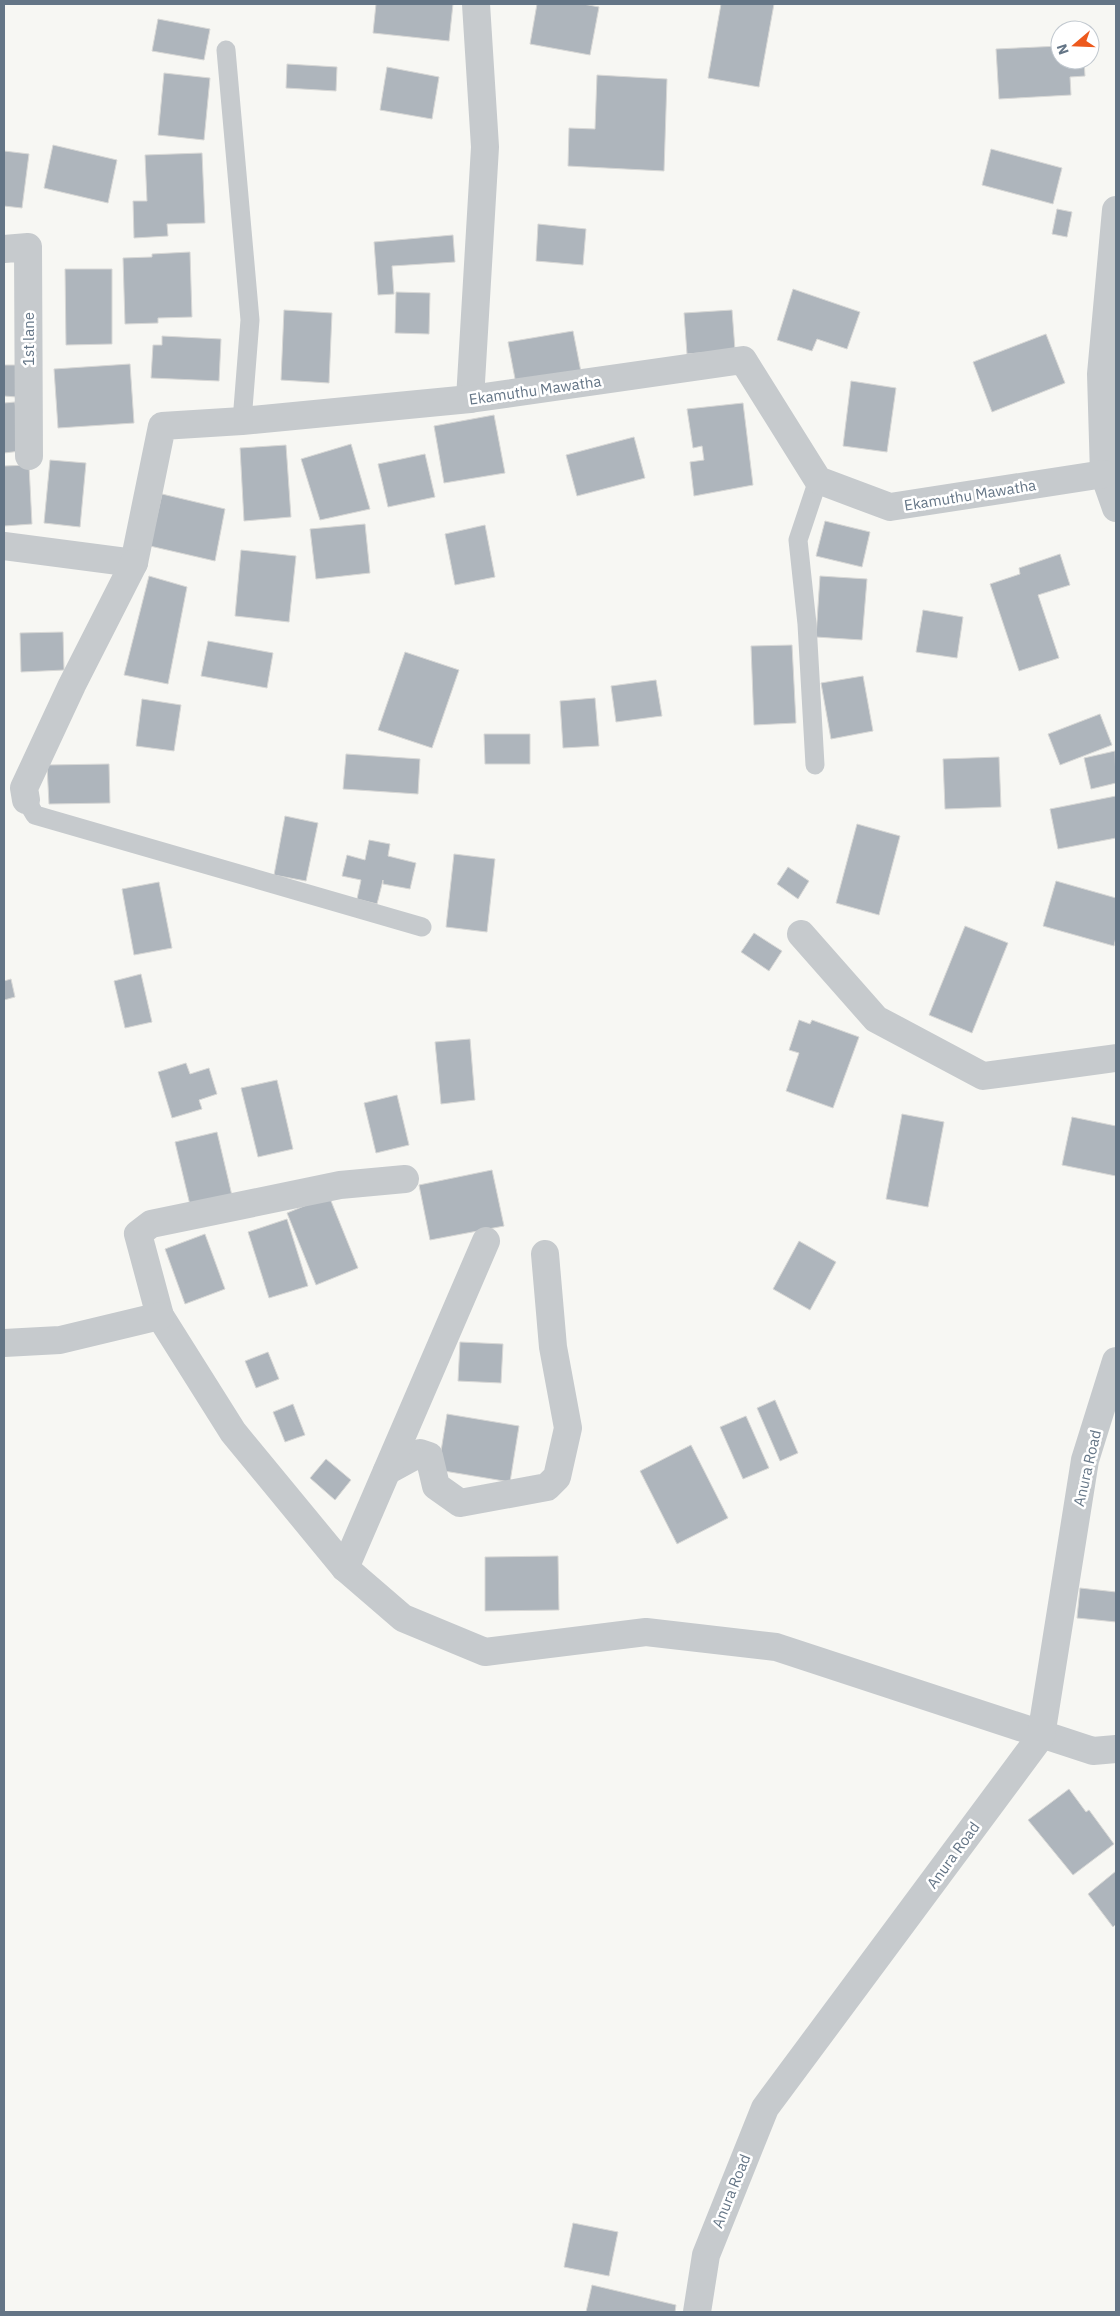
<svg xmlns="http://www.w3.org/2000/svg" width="1120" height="2316" font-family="'IBM Plex Sans',sans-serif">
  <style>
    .building { fill: #aeb5bc; stroke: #d8d8d6 }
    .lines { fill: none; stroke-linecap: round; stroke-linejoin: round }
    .service { stroke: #c6cacd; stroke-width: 19 }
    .minor { stroke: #c6cacd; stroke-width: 28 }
    .labels { text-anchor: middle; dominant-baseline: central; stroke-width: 5; stroke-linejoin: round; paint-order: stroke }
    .street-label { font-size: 15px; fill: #647586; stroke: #fff }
  </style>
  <rect width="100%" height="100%" fill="#f7f7f3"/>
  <g class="building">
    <path d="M 376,4 L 453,4 L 449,41 L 373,33 Z"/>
    <path d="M 537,4 L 583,4 L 599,7 L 590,55 L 530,44 Z"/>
    <path d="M 721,4 L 774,4 L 759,87 L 708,78 Z"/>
    <path d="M 158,19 L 210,29 L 204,60 L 152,51 Z"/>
    <path d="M 1060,46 L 1060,60 L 1084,60 L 1085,76 L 1070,77 L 1071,95 L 999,99 L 996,49 Z"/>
    <path d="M 287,64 L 337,67 L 336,91 L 286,88 Z"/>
    <path d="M 387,67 L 439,77 L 432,119 L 380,110 Z"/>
    <path d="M 164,73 L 210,78 L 204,140 L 158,135 Z"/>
    <path d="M 597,75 L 667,79 L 664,171 L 568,166 L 569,128 L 595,129 Z"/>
    <path d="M 53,145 L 117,160 L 108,203 L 44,188 Z"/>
    <path d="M 991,149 L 1062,168 L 1053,204 L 982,185 Z"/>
    <path d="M 4,151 L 29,154 L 22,208 L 4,206 Z"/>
    <path d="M 202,153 L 205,223 L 167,224 L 168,236 L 134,238 L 133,201 L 147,201 L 145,155 Z"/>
    <path d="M 1057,209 L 1072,212 L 1067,237 L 1052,234 Z"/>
    <path d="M 538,224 L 586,229 L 583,265 L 536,261 Z"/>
    <path d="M 453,235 L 455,262 L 392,266 L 394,294 L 378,295 L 374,242 Z"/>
    <path d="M 190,252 L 192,317 L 158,318 L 158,323 L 125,324 L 123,258 L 152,257 L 152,254 Z"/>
    <path d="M 65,269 L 112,269 L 112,344 L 66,345 Z"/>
    <path d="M 793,289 L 860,312 L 847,349 L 817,339 L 812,351 L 777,340 Z"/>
    <path d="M 396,292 L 430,293 L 429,334 L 395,333 Z"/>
    <path d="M 284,310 L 332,313 L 329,383 L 281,380 Z"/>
    <path d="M 732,310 L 735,350 L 687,354 L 684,313 Z"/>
    <path d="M 573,331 L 581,372 L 516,384 L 508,342 Z"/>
    <path d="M 1046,334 L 1065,383 L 992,412 L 973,362 Z"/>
    <path d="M 162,336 L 221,339 L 219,381 L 151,378 L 153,345 L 162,345 Z"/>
    <path d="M 130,364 L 134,423 L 58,428 L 54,369 Z"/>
    <path d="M 4,365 L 18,365 L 17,397 L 4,396 Z"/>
    <path d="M 851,381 L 896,388 L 887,452 L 843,446 Z"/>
    <path d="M 15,402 L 21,451 L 4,453 L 4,403 Z"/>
    <path d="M 743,403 L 753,485 L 694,496 L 690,462 L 704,460 L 702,446 L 693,448 L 687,409 Z"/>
    <path d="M 494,415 L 505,473 L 444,483 L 434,426 Z"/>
    <path d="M 634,437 L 645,478 L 577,496 L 566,455 Z"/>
    <path d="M 351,444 L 370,509 L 320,520 L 301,459 Z"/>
    <path d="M 286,445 L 291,517 L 244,521 L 240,448 Z"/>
    <path d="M 425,454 L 435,497 L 388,507 L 378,464 Z"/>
    <path d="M 50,460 L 86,463 L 80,527 L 44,523 Z"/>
    <path d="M 29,465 L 32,524 L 4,526 L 4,466 Z"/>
    <path d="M 162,494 L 225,509 L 215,561 L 150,546 Z"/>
    <path d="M 825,521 L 870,532 L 862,567 L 816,556 Z"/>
    <path d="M 365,524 L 370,573 L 316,579 L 310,529 Z"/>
    <path d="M 485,525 L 495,577 L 455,585 L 445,534 Z"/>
    <path d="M 241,550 L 296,556 L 289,622 L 235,616 Z"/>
    <path d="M 1060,554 L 1070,585 L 1038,595 L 1059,658 L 1019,671 L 990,584 L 1020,574 L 1019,568 Z"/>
    <path d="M 149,576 L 187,587 L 168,684 L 124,675 Z"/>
    <path d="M 820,576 L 867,579 L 862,640 L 816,637 Z"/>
    <path d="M 923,610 L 963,617 L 957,658 L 916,652 Z"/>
    <path d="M 63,632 L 64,670 L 21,672 L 20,633 Z"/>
    <path d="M 208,641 L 273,653 L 267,688 L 201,676 Z"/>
    <path d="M 792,645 L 796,723 L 754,725 L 751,646 Z"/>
    <path d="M 405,652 L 459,670 L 432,748 L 378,730 Z"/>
    <path d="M 863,676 L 873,731 L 831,739 L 821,683 Z"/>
    <path d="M 656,680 L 662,716 L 616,722 L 611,686 Z"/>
    <path d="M 595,698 L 599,746 L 563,748 L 560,701 Z"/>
    <path d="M 142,699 L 181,705 L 174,751 L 136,746 Z"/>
    <path d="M 1100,714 L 1112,745 L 1060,765 L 1048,734 Z"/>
    <path d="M 484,734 L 530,734 L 530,764 L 485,764 Z"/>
    <path d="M 1115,751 L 1116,783 L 1091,789 L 1084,758 Z"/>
    <path d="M 346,754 L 420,759 L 418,794 L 343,789 Z"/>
    <path d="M 999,757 L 1001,807 L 945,809 L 943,759 Z"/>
    <path d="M 109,764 L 110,803 L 49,804 L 47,765 Z"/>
    <path d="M 1116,796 L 1116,838 L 1058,849 L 1050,809 Z"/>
    <path d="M 285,816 L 318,823 L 306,881 L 274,875 Z"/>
    <path d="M 857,824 L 900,836 L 879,915 L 836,903 Z"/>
    <path d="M 369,840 L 390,844 L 388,856 L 416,863 L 410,889 L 383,884 L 383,880 L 377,904 L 357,899 L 361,880 L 342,876 L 347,855 L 365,860 Z"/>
    <path d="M 454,854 L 495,859 L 487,932 L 446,927 Z"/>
    <path d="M 788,867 L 809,881 L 798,899 L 777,884 Z"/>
    <path d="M 1056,881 L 1116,898 L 1116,937 L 1114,946 L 1043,926 Z"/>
    <path d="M 159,882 L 172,948 L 134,955 L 122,889 Z"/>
    <path d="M 965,926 L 1008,943 L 972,1033 L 929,1015 Z"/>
    <path d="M 754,933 L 782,951 L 769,971 L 741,952 Z"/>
    <path d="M 141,974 L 152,1022 L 125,1028 L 114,981 Z"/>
    <path d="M 11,979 L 15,997 L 4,1000 L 4,981 Z"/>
    <path d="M 799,1020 L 810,1024 L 812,1020 L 859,1037 L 833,1108 L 786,1091 L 799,1053 L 789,1050 Z"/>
    <path d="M 470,1039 L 475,1100 L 441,1104 L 435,1042 Z"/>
    <path d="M 186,1063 L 190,1074 L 209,1068 L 217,1094 L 199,1100 L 202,1109 L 172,1118 L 158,1072 Z"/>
    <path d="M 277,1080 L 293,1149 L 258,1157 L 241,1088 Z"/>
    <path d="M 397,1095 L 409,1145 L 376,1153 L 364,1103 Z"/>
    <path d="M 902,1114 L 944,1122 L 928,1207 L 886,1199 Z"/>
    <path d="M 1072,1117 L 1116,1126 L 1116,1176 L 1062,1165 Z"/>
    <path d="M 217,1132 L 233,1200 L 191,1209 L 175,1142 Z"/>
    <path d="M 492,1170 L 504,1226 L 430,1240 L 419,1185 Z"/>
    <path d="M 329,1196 L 358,1268 L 316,1285 L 287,1213 Z"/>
    <path d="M 287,1219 L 308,1286 L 269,1298 L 248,1232 Z"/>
    <path d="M 205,1234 L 225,1289 L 185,1304 L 165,1249 Z"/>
    <path d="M 799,1241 L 836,1262 L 810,1310 L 773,1289 Z"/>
    <path d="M 460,1342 L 503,1344 L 501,1383 L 458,1381 Z"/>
    <path d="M 268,1352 L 279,1379 L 256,1388 L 245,1361 Z"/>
    <path d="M 775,1400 L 798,1453 L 780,1461 L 757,1408 Z"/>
    <path d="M 293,1404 L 305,1435 L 285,1442 L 273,1412 Z"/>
    <path d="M 447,1414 L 519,1426 L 510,1482 L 438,1470 Z"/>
    <path d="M 746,1416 L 769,1468 L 743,1479 L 720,1427 Z"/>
    <path d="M 691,1445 L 728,1518 L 677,1544 L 640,1471 Z"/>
    <path d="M 326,1459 L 351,1480 L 335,1500 L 310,1478 Z"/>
    <path d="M 558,1556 L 559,1610 L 485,1611 L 485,1557 Z"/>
    <path d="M 1080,1588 L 1116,1592 L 1116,1622 L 1077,1618 Z"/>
    <path d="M 1069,1789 L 1086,1812 L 1089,1810 L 1114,1844 L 1073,1875 L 1028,1820 Z"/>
    <path d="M 1116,1871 L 1116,1924 L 1113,1927 L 1088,1894 Z"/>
    <path d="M 573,2223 L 618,2232 L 609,2276 L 564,2267 Z"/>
    <path d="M 592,2285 L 676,2305 L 675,2312 L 586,2312 Z"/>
  </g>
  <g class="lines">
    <g class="service">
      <path d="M 226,50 L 250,320 L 242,421"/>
      <path d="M 815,765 L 807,624 L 798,540 L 818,480"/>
      <path d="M 26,800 L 35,815 L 422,927"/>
    </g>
    <g class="minor">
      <path d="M 1116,210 L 1101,374 L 1104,474 L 1116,508"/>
      <path d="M 4,249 L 28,247 L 29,456"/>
      <path d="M 470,399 L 485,147 L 476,4"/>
      <path d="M 4,546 L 134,563 L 162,426 L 242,421 L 470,399 L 743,360 L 818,480 L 890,507 L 1104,474"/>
      <path d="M 26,800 L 24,788 L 72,685 L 134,563"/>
      <path d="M 801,934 L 876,1019 L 983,1076 L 1116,1058"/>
      <path d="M 405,1179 L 340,1185 L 151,1224 L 138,1234 L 160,1316 L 233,1432 L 345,1568 L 403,1618 L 485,1652 L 646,1632 L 776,1647 L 1093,1751 L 1116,1749"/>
      <path d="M 4,1343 L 60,1340 L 160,1316"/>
      <path d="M 387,1471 L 420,1453 L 429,1456 L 436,1486 L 460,1503 L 547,1487 L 557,1477 L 568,1428 L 553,1347 L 545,1254"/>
      <path d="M 345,1568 L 486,1241"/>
      <path d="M 697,2312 L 706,2255 L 765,2108 L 1041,1736 L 1085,1460 L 1116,1361"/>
    </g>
  </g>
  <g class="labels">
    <g class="street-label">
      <text transform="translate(28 339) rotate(-90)">1st lane</text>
      <text transform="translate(535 390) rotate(-8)">Ekamuthu Mawatha</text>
      <text transform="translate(970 495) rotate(-9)">Ekamuthu Mawatha</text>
      <text transform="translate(1087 1468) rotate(-77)">Anura Road</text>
      <text transform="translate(953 1855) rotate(-54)">Anura Road</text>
      <text transform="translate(731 2191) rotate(-68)">Anura Road</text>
    </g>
  </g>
  <rect width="1120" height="2316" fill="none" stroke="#647586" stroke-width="10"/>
  <g transform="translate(1075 45) rotate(251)"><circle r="24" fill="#ffffff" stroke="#c1c8cf"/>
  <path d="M0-4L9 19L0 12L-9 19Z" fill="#ed591d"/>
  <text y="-8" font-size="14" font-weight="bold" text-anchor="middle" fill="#647586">N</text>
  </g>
</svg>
